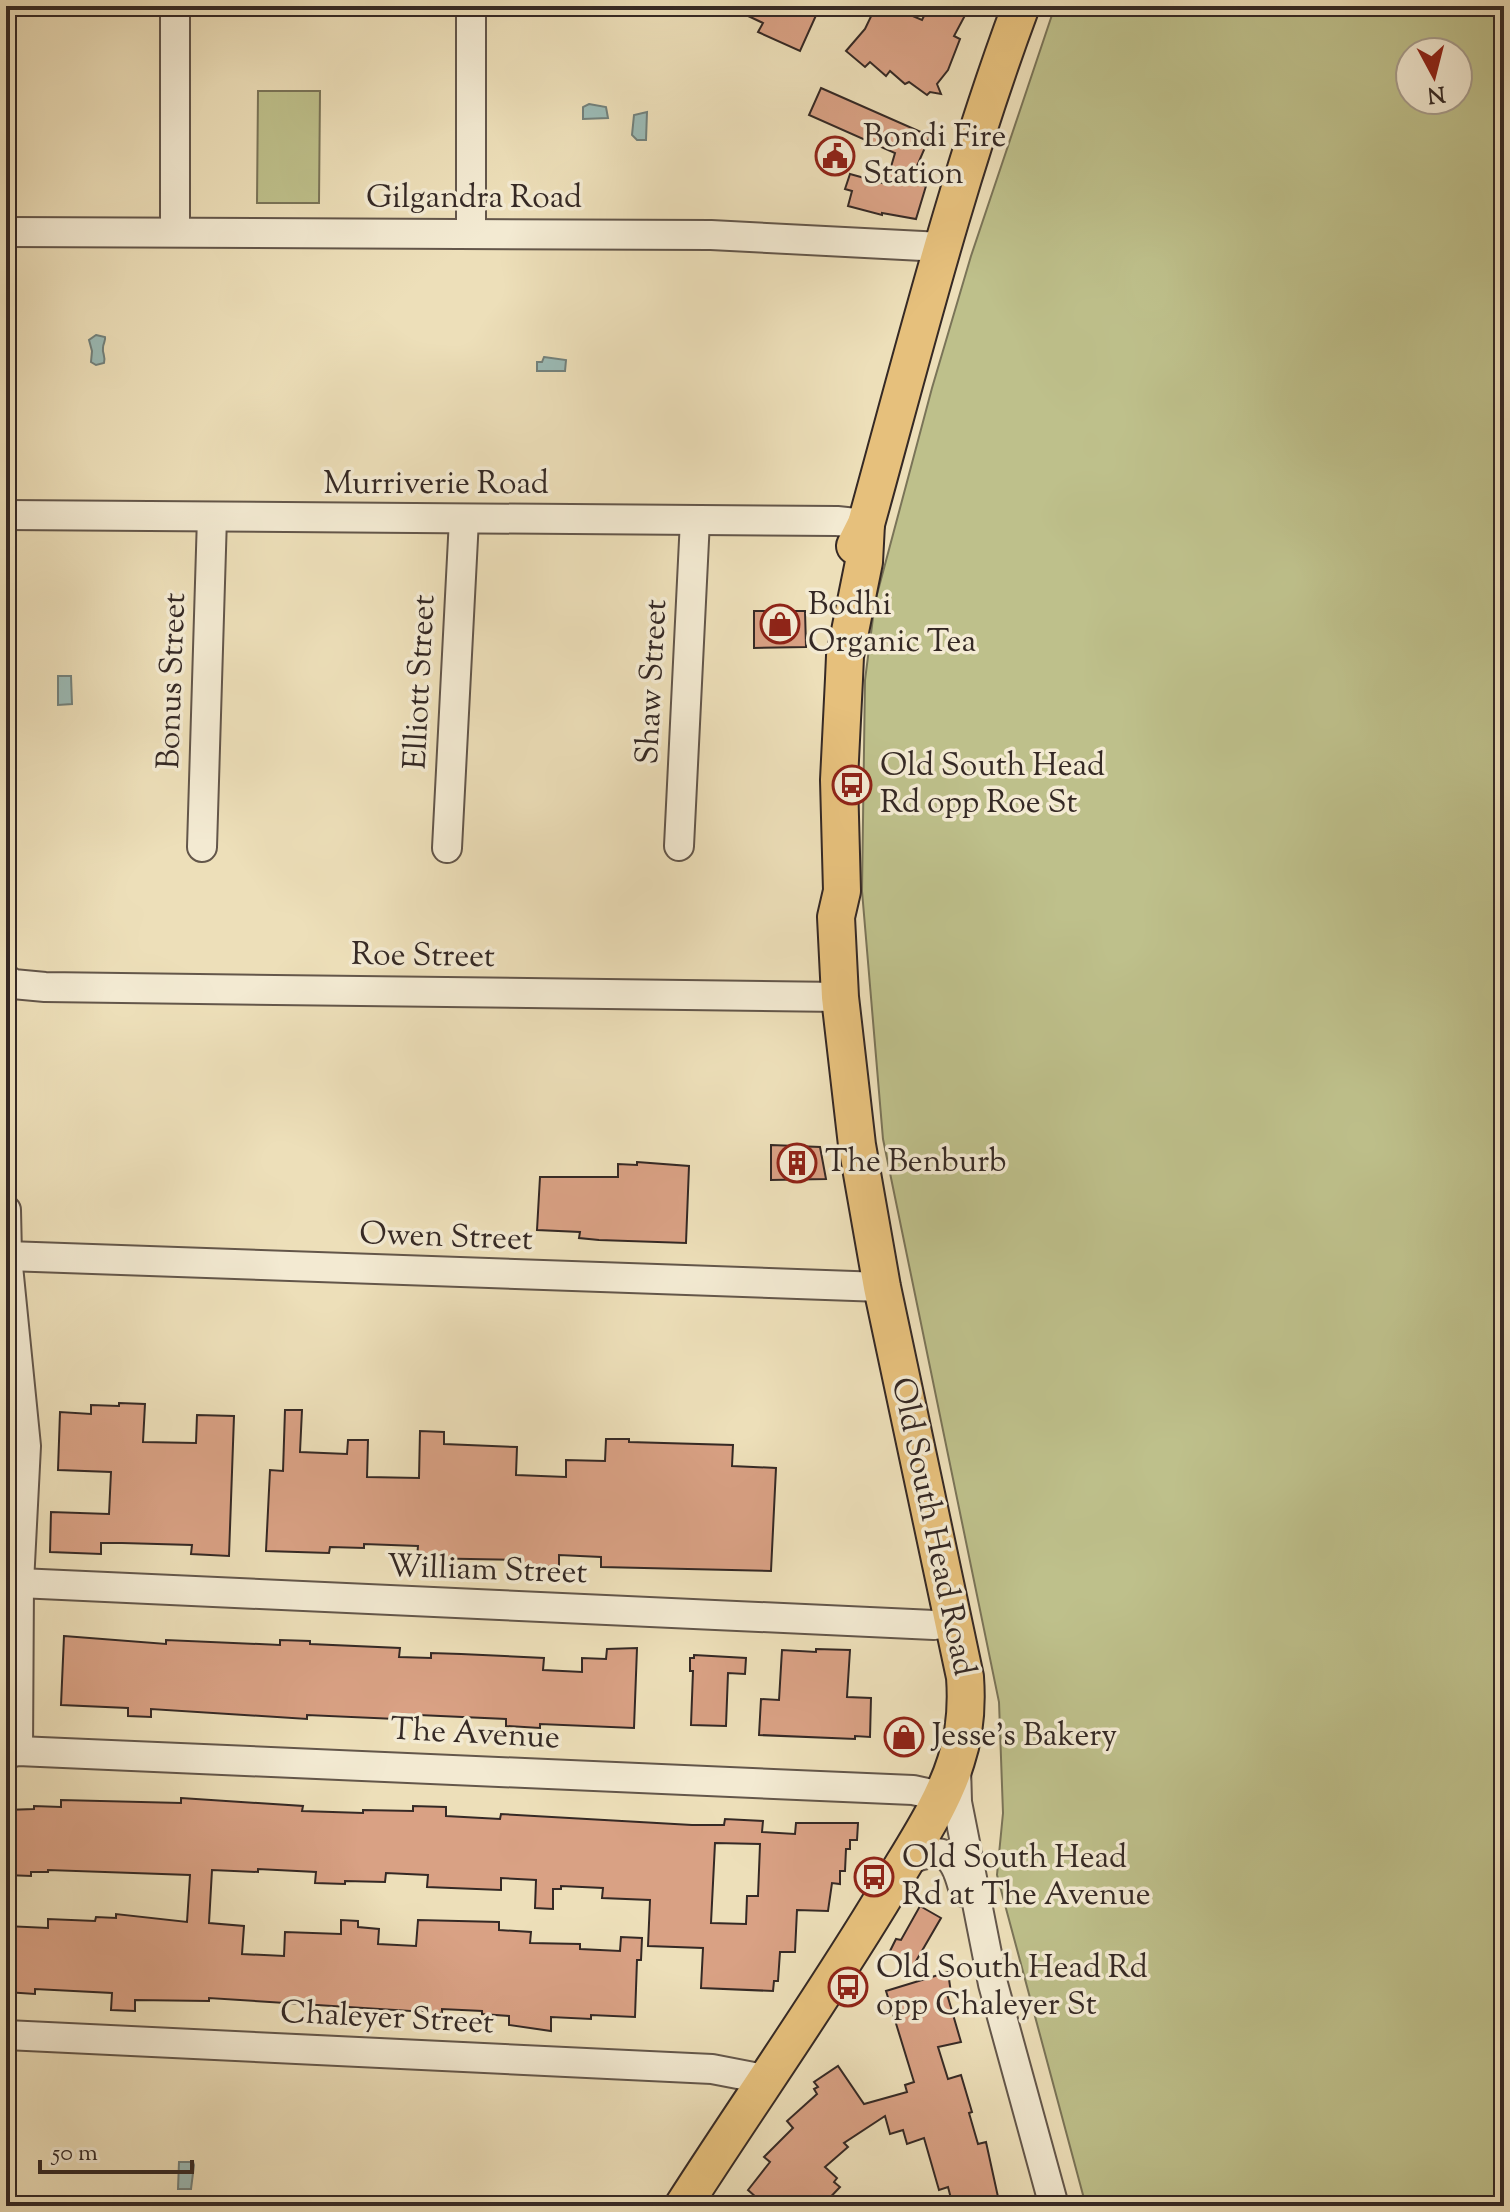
<svg xmlns="http://www.w3.org/2000/svg" width="1510" height="2212" font-family="'Sorts Mill Goudy',serif">
  <style>
    .green { fill: #bec08b; stroke: #7a7458; stroke-width: 2; fill-rule: evenodd }
    .water { fill: #9bbbb6; stroke: #72817c; stroke-width: 2 }
    .building { fill: #d9a184; stroke: #352925; stroke-width: 2; fill-rule: evenodd }
    .lines { fill: none; stroke-linecap: round; stroke-linejoin: round }
    .minor-casing { stroke: #63564a; stroke-width: 32 }
    .major-casing { stroke: #352925; stroke-width: 40 }
    .minor { stroke: #f3ead2; stroke-width: 28 }
    .major { stroke: #e6c07c; stroke-width: 36 }
    .labels { text-anchor: middle; dominant-baseline: central; stroke-width: 7; stroke-linejoin: round; paint-order: stroke }
    .poi-label { font-size: 32px; fill: #352925; stroke: #f3ead2; text-anchor: start }
    .street-label { font-size: 32px; fill: #352925; stroke: #f3ead2 }
  </style>
  <rect width="100%" height="100%" fill="#eddfb9"/>
  <filter id="stains"><feTurbulence type="fractalNoise" baseFrequency=".0025" numOctaves="4"/><feColorMatrix values="0 0 0 0 .2 0 0 0 0 .09 0 0 0 0 .02 0 0 0 .5 -.17"/></filter>
  <radialGradient id="worn" r=".72"><stop offset=".6" stop-color="#630" stop-opacity="0"/><stop offset="1" stop-color="#630" stop-opacity=".3"/></radialGradient>
  <g class="green">
    <path d="M 1055,6 L 1504,6 L 1504,2206 L 1086,2206 L 997,1875 L 1003,1813 L 999,1702 L 883,1139 L 862,891 L 865,680 L 875,602 L 932,388 L 971,256 ZM 1410,52 L 1458,52 L 1458,100 L 1410,100 Z"/>
    <path d="M 258,91 L 320,91 L 319,203 L 257,203 Z"/>
  </g>
  <g class="water">
    <path d="M 589,104 L 606,107 L 608,118 L 583,119 L 583,107 Z"/>
    <path d="M 647,112 L 646,140 L 637,140 L 632,135 L 634,115 Z"/>
    <path d="M 96,335 L 105,337 C 106,341 103,343 103,348 C 102,353 106,357 104,363 L 96,365 L 91,362 L 92,351 L 89,340 Z"/>
    <path d="M 544,357 L 566,360 L 565,371 L 537,371 L 537,362 L 542,362 Z"/>
    <path d="M 58,676 L 71,676 L 72,704 L 58,705 Z"/>
    <path d="M 179,2162 L 193,2162 L 194,2165 L 191,2189 L 178,2189 Z"/>
  </g>
  <g class="building">
    <path d="M 727,6 L 807,6 L 818,11 L 800,51 L 758,32 L 763,23 Z"/>
    <path d="M 876,6 L 889,6 L 922,20 L 929,6 L 970,6 L 954,36 L 960,39 L 948,70 L 937,84 L 941,94 L 930,92 L 927,95 L 909,82 L 905,84 L 890,71 L 886,76 L 870,62 L 865,67 L 846,51 L 865,29 Z"/>
    <path d="M 821,88 L 930,136 L 910,182 L 926,186 L 916,219 L 882,213 L 882,215 L 848,206 L 852,191 L 845,189 L 850,174 L 886,184 L 895,153 L 809,115 Z"/>
    <path d="M 754,611 L 805,611 L 806,647 L 754,648 Z"/>
    <path d="M 771,1145 L 820,1147 L 826,1179 L 771,1180 Z"/>
    <path d="M 637,1162 L 689,1166 L 686,1243 L 599,1240 L 579,1238 L 580,1232 L 537,1230 L 540,1177 L 618,1177 L 618,1164 L 637,1165 Z"/>
    <path d="M 119,1403 L 145,1404 L 143,1442 L 196,1443 L 197,1415 L 234,1416 L 229,1556 L 191,1554 L 192,1545 L 122,1543 L 101,1543 L 101,1554 L 50,1552 L 51,1512 L 109,1514 L 111,1472 L 58,1470 L 60,1412 L 91,1414 L 91,1405 L 119,1406 Z"/>
    <path d="M 285,1410 L 302,1410 L 300,1452 L 347,1454 L 348,1440 L 368,1440 L 367,1477 L 419,1478 L 420,1431 L 444,1432 L 444,1444 L 517,1447 L 516,1475 L 566,1477 L 566,1460 L 605,1461 L 606,1439 L 629,1439 L 629,1442 L 733,1445 L 732,1466 L 776,1468 L 771,1571 L 601,1567 L 601,1557 L 559,1555 L 559,1567 L 520,1566 L 520,1560 L 417,1558 L 418,1546 L 364,1544 L 364,1548 L 330,1547 L 329,1553 L 266,1551 L 270,1470 L 283,1471 Z"/>
    <path d="M 64,1636 L 166,1644 L 166,1640 L 280,1645 L 280,1640 L 310,1641 L 310,1644 L 400,1648 L 399,1657 L 431,1658 L 431,1653 L 461,1654 L 544,1658 L 543,1670 L 582,1672 L 582,1658 L 606,1659 L 607,1649 L 637,1648 L 634,1728 L 540,1724 L 540,1728 L 506,1726 L 506,1719 L 397,1714 L 396,1719 L 307,1715 L 307,1719 L 151,1709 L 151,1717 L 128,1716 L 128,1708 L 61,1705 Z"/>
    <path d="M 816,1649 L 850,1650 L 847,1697 L 871,1698 L 870,1737 L 855,1736 L 855,1739 L 759,1735 L 761,1699 L 779,1700 L 782,1650 L 816,1652 Z"/>
    <path d="M 694,1655 L 746,1658 L 745,1674 L 728,1673 L 726,1726 L 691,1725 L 693,1671 L 690,1671 L 690,1658 L 694,1658 Z"/>
    <path d="M 181,1798 L 303,1806 L 302,1811 L 363,1813 L 363,1810 L 413,1811 L 413,1806 L 446,1807 L 446,1816 L 500,1819 L 501,1814 L 692,1825 L 724,1825 L 725,1819 L 763,1821 L 762,1832 L 795,1834 L 796,1823 L 858,1823 L 857,1840 L 850,1840 L 850,1849 L 846,1849 L 845,1871 L 840,1871 L 840,1884 L 832,1883 L 828,1911 L 797,1910 L 795,1952 L 780,1952 L 778,1981 L 774,1981 L 773,1991 L 701,1988 L 703,1948 L 648,1946 L 650,1900 L 602,1898 L 603,1888 L 561,1886 L 561,1889 L 553,1889 L 553,1909 L 535,1908 L 536,1880 L 501,1878 L 501,1890 L 427,1887 L 428,1875 L 386,1873 L 385,1882 L 345,1881 L 345,1884 L 315,1883 L 316,1872 L 258,1869 L 258,1872 L 212,1870 L 209,1923 L 244,1926 L 242,1954 L 284,1956 L 285,1932 L 341,1934 L 341,1920 L 358,1921 L 358,1927 L 379,1929 L 378,1944 L 416,1946 L 418,1920 L 499,1922 L 499,1930 L 531,1932 L 530,1943 L 580,1944 L 580,1949 L 620,1951 L 621,1937 L 642,1938 L 641,1960 L 637,1960 L 635,2017 L 591,2015 L 591,2019 L 551,2017 L 551,2031 L 509,2025 L 509,2016 L 482,2014 L 482,2011 L 442,2009 L 442,2013 L 209,1998 L 209,2001 L 135,2000 L 135,2011 L 111,2010 L 112,1993 L 35,1989 L 35,1994 L 6,1992 L 6,1926 L 48,1928 L 48,1919 L 95,1921 L 96,1917 L 116,1918 L 116,1914 L 187,1922 L 190,1875 L 48,1870 L 48,1872 L 31,1872 L 31,1876 L 6,1875 L 6,1810 L 34,1809 L 34,1806 L 61,1807 L 61,1800 L 181,1803 ZM 715,1843 L 760,1844 L 758,1896 L 747,1896 L 746,1924 L 711,1923 Z"/>
    <path d="M 920,1906 L 941,1918 L 912,1968 L 890,1951 L 896,1939 L 901,1940 Z"/>
    <path d="M 948,1972 L 951,1993 L 947,1994 L 961,2042 L 938,2047 L 948,2079 L 961,2075 L 972,2112 L 969,2113 L 978,2144 L 986,2142 L 1000,2206 L 953,2206 L 948,2187 L 939,2190 L 924,2138 L 907,2144 L 903,2130 L 890,2134 L 885,2116 L 844,2143 L 848,2147 L 825,2167 L 837,2178 L 834,2182 L 840,2187 L 822,2206 L 815,2199 L 809,2206 L 748,2206 L 756,2197 L 748,2190 L 770,2162 L 764,2157 L 793,2128 L 787,2121 L 817,2094 L 814,2089 L 818,2087 L 814,2082 L 838,2066 L 864,2104 L 907,2092 L 905,2085 L 914,2082 L 886,1991 Z"/>
  </g>
  <g class="lines">
    <g class="minor-casing">
      <g id="minor">
        <path d="M 175,6 L 175,232"/>
        <path d="M 471,6 L 471,232"/>
        <path d="M 6,232 L 711,235 L 942,247"/>
        <path d="M 6,515 L 837,521 L 866,524"/>
        <path d="M 679,846 L 695,520"/>
        <path d="M 202,847 L 212,517"/>
        <path d="M 447,848 L 464,519"/>
        <path d="M 6,979 L 13,984 L 45,987 L 840,997"/>
        <path d="M 6,1210 L 7,1256 L 26,1446 L 19,1583 L 18,1751"/>
        <path d="M 7,1256 L 882,1287"/>
        <path d="M 19,1583 L 934,1625 L 952,1621"/>
        <path d="M 6,1754 L 18,1751 L 913,1790 L 941,1796"/>
        <path d="M 956,1766 L 957,1802 L 993,1984 L 1054,2206"/>
        <path d="M 905,1861 C 944,1845 954,1852 964,1892"/>
        <path d="M 6,2035 L 712,2069 L 764,2079"/>
      </g>
    </g>
    <g class="major-casing">
      <g id="major">
        <path d="M 855,546 L 866,524 C 914,350 958,175 1021,6"/>
        <path d="M 683,2206 C 751,2100 824,1997 888,1890 C 912,1849 942,1806 956,1761 C 965,1734 967,1705 965,1677 L 882,1287 L 857,1145 L 840,997 L 836,917 L 842,891 L 839,780 L 844,679 L 845,656 L 864,562 L 866,524"/>
      </g>
    </g>
    <use href="#minor" class="minor"/>
    <use href="#major" class="major"/>
  </g>
  <defs>
    <g id="civic-ring" transform="scale(2)"><circle r="9.5" fill="#f3ead2" stroke="#8f2418" stroke-width="1.5"/><path d="M-.6-6.5H3V-4.5H.6V-3L4-1V1h2V6H-6V1h2V-1L-.6-3ZM-1.2 2.5V6h2.4V2.5Z" fill="#8f2418"/></g>
    <g id="shop-ring" transform="scale(2)"><circle r="9.5" fill="#f3ead2" stroke="#8f2418" stroke-width="1.5"/><path d="M-5-2.5h2.3a2.7 3.5 0 0 1 5.4 0H5L5.5 6h-11ZM-1.5-2.5h3a1.5 2.3 0 0 0-3 0Z" fill="#8f2418"/></g>
    <g id="bus-ring" transform="scale(2)"><circle r="9.5" fill="#f3ead2" stroke="#8f2418" stroke-width="1.5"/><path d="M-5-6H5V4H4V6H2V4H-2V6H-4V4H-5ZM-3.5-4V0h7V-4ZM-3.5 1.2v1.5H-2V1.2ZM2 1.2v1.5H3.5V1.2Z" fill="#8f2418"/></g>
    <g id="building-ring" transform="scale(2)"><circle r="9.5" fill="#f3ead2" stroke="#8f2418" stroke-width="1.5"/><path d="M-4-6H4V6H1V3H-1V6H-4ZM-2.5-4.3h1.7v1.8h-1.7ZM.8-4.3h1.7v1.8H.8ZM-2.5-1h1.7V.8h-1.7ZM.8-1h1.7V.8H.8Z" fill="#8f2418"/></g>
  </defs>
  <g fill-rule="evenodd">
    <use href="#civic-ring" x="835" y="156"/>
    <use href="#shop-ring" x="780" y="624"/>
    <use href="#bus-ring" x="852" y="785"/>
    <use href="#building-ring" x="797" y="1163"/>
    <use href="#shop-ring" x="904" y="1737"/>
    <use href="#bus-ring" x="874" y="1877"/>
    <use href="#bus-ring" x="848" y="1987"/>
  </g>
  <g class="labels">
    <g class="poi-label">
      <text x="863" y="138">Bondi Fire<tspan x="863" dy="37">Station</tspan></text>
      <text x="808" y="606">Bodhi<tspan x="808" dy="37">Organic Tea</tspan></text>
      <text x="880" y="767">Old South Head<tspan x="880" dy="37">Rd opp Roe St</tspan></text>
      <text x="825" y="1163">The Benburb</text>
      <text x="932" y="1737">Jesse's Bakery</text>
      <text x="902" y="1859">Old South Head<tspan x="902" dy="37">Rd at The Avenue</tspan></text>
      <text x="876" y="1969">Old South Head Rd<tspan x="876" dy="37">opp Chaleyer St</tspan></text>
    </g>
    <g class="street-label">
      <text x="474" y="199">Gilgandra Road</text>
      <text x="436" y="485">Murriverie Road</text>
      <text transform="translate(173 681) rotate(-88)">Bonus Street</text>
      <text transform="translate(421 682) rotate(-87)">Elliott Street</text>
      <text transform="translate(653 682) rotate(-87)">Shaw Street</text>
      <text transform="translate(423 957) rotate(1)">Roe Street</text>
      <text transform="translate(446 1238) rotate(2)">Owen Street</text>
      <text transform="translate(932 1527) rotate(78)">Old South Head Road</text>
      <text transform="translate(487 1571) rotate(2)">William Street</text>
      <text transform="translate(475 1735) rotate(3)">The Avenue</text>
      <text transform="translate(387 2019) rotate(3)">Chaleyer Street</text>
    </g>
  </g>
  <rect width="1510" height="2212" fill="none" stroke="#eddfb9" stroke-width="32"/>
  <rect x="8" y="8" width="1494" height="2196" fill="none" stroke="#352925" stroke-width="4"/>
  <rect x="16" y="16" width="1478" height="2180" fill="none" stroke="#352925" stroke-width="2"/>
  <g transform="translate(1434 76) rotate(173)"><circle r="38" fill="#f3ead2" stroke="#a79d8d" stroke-width="2"/>
  <path d="M0-6L14 30L0 20L-14 30Z" fill="#8f2418"/>
  <text y="-12" font-size="22" font-weight="bold" text-anchor="middle" fill="#352925">N</text>
  </g>
  <path d="M40 2160v12h152v-12" fill="none" stroke="#352925" stroke-width="4"/>
  <text x="52" y="2160" font-size="24" fill="#352925" stroke="#f3ead2" stroke-width="6" paint-order="stroke">50 m</text>
  <rect width="100%" height="100%" filter="url(#stains)"/>
  <rect width="100%" height="100%" fill="url(#worn)"/>
</svg>
